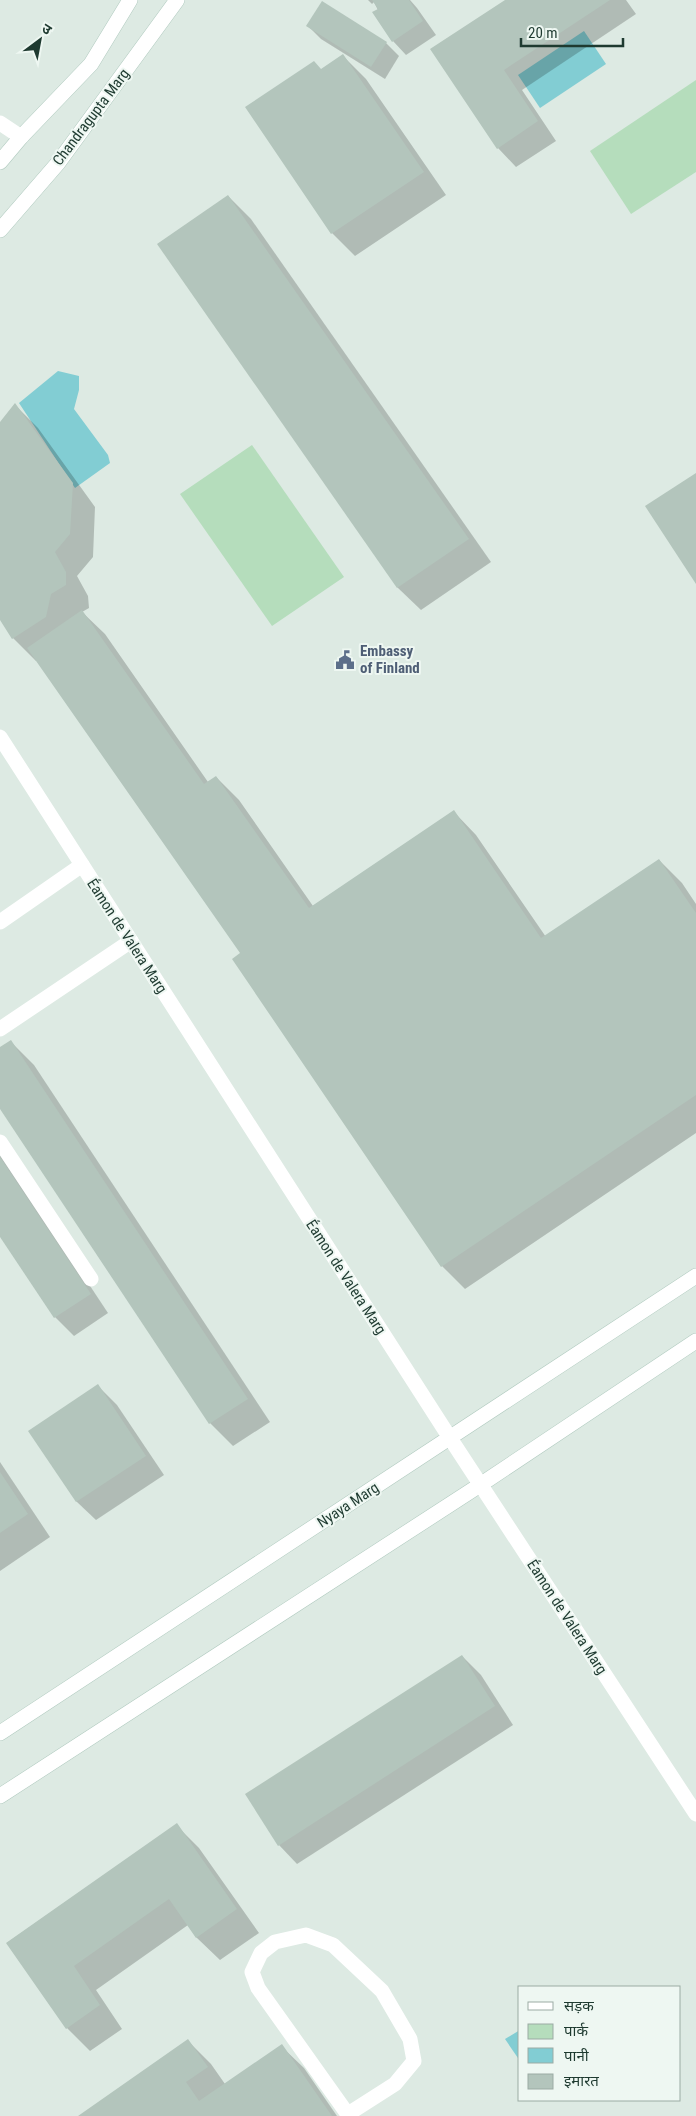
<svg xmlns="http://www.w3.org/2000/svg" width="696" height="2116" font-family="'Roboto Condensed','Noto Sans Devanagari',sans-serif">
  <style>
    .green { fill: #b5ddbc }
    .water { fill: #82cdd3 }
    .shadow { fill: #0003 }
    .building { fill: #b3c5bc }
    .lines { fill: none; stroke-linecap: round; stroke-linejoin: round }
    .secondary-casing { stroke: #b0cabf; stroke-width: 16 }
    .lane { stroke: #fff; stroke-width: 15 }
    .street { stroke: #fff; stroke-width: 15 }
    .secondary { stroke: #fff; stroke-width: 15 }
    .labels { text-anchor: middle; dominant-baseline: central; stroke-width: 4; stroke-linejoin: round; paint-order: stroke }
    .street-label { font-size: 15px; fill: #1e3a30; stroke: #eef7f2 }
    .service-label { font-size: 15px; font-weight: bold; fill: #4e5e75; stroke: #eef7f2; text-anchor: start }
  </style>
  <rect width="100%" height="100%" fill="#ddeae3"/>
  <g class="green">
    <path d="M 696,80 L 696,172 L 631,214 L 590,151 Z"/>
    <path d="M 252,445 L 344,577 L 272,626 L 180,494 Z"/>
  </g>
  <g class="water">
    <path d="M 584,31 L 606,64 L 540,108 L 518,75 Z"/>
    <path d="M 58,371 L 79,376 L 79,390 L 74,409 L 108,455 L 110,463 L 75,488 L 19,403 Z"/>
    <path d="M 520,2030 L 520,2061 L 505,2039 Z"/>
  </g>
  <g class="shadow">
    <path d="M 368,0 L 410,0 L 417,8 L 436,35 L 406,55 L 393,41 L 374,2 L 372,4 Z"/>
    <path d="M 508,0 L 626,0 L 636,14 L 522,90 L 556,141 L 516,167 L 498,148 Z"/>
    <path d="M 308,26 L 386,43 L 399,56 L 385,79 L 321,39 Z"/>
    <path d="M 343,56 L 366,79 L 446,195 L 355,256 L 332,233 L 247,108 L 322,70 Z"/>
    <path d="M 228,196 L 251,219 L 491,562 L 421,610 L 398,588 L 158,244 Z"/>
    <path d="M 15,405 L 38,428 L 95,507 L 93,557 L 77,576 L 88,596 L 89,608 L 82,612 L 105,634 L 208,782 L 216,777 L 239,800 L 313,906 L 454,812 L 476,835 L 546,937 L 659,860 L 682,883 L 696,904 L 696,1133 L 465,1289 L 442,1266 L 242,954 L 37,660 L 36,661 L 13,638 L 0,618 L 0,424 Z"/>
    <path d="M 11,1042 L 34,1065 L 270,1422 L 233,1446 L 210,1423 L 0,1106 L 0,1049 Z"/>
    <path d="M 0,1150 L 108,1313 L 74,1336 L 55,1317 L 0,1234 Z"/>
    <path d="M 98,1386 L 117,1405 L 164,1475 L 96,1520 L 77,1502 L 30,1431 Z"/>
    <path d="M 0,1462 L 50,1537 L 0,1571 Z"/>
    <path d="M 462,1656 L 481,1675 L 513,1725 L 297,1864 L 279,1845 Z"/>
    <path d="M 176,1825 L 199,1848 L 259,1933 L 220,1960 L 197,1938 L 188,1925 L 96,1990 L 122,2029 L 90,2051 L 67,2028 L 7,1943 Z"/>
    <path d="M 188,2041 L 211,2064 L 225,2084 L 281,2046 L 304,2068 L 337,2116 L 80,2116 Z"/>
  </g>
  <g class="building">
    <path d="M 372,0 L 409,0 L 423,21 L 392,42 L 372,12 L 378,9 Z"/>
    <path d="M 505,0 L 610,0 L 504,70 L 538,121 L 497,149 L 430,49 Z"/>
    <path d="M 322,1 L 387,42 L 371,67 L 306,26 Z"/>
    <path d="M 343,54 L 424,172 L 331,234 L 245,107 L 314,61 L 321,69 Z"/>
    <path d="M 228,195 L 469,539 L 397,588 L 157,244 Z"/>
    <path d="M 15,403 L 73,483 L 70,534 L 55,552 L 66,572 L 66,585 L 51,594 L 46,617 L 12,639 L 0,620 L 0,422 Z"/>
    <path d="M 696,473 L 696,584 L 645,506 Z"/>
    <path d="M 82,610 L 204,784 L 216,776 L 309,908 L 454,810 L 541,938 L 659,859 L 696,913 L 696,1095 L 441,1267 L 232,959 L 240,953 L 27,648 Z"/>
    <path d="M 11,1040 L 248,1399 L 209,1424 L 0,1109 L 0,1047 Z"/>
    <path d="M 0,1157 L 91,1294 L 54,1318 L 0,1237 Z"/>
    <path d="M 98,1384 L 146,1456 L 76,1502 L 28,1431 Z"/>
    <path d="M 0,1472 L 28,1514 L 0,1533 Z"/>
    <path d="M 462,1655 L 495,1706 L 278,1846 L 245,1794 Z"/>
    <path d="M 177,1823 L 237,1909 L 196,1938 L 169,1899 L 74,1966 L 100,2005 L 66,2029 L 6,1943 Z"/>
    <path d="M 188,2039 L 208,2067 L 186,2082 L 199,2101 L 282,2044 L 332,2116 L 78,2116 Z"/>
  </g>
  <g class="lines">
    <g class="secondary-casing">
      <g id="secondary">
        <path d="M 0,162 L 21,137 L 91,64 L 130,0"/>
        <path d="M 0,230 L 58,163 L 177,0"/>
        <path d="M 0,1733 L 696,1276"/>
        <path d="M 0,1796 L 480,1485 L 696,1341"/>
      </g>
    </g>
    <g class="lane">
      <path d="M 0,922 L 82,865"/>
      <path d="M 0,1029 L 131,941"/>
      <path d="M 0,1142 L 91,1279"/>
      <path d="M 348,2114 L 395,2084 L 414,2061 L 410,2039 L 382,1991 L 333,1945 L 306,1935 L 275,1942 L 261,1953 L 252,1972 L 258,1988 L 349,2116"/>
    </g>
    <g class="street">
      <path d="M 0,123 L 21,137"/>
      <path d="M 0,737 L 450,1438 L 696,1814"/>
    </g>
    <use href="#secondary" class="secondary"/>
  </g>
  <defs>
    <g id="civic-bare" transform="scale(1.5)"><path d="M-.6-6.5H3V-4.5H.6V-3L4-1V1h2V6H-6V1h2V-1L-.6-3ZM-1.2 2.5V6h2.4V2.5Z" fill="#5c6f8a" stroke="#eef7f2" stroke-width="2.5" paint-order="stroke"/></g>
  </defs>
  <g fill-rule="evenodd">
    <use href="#civic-bare" x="345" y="660"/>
  </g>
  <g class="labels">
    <g class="street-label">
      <text transform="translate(91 117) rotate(-53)">Chandragupta Marg</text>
      <text transform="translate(127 936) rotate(57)">Éamon de Valera Marg</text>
      <text transform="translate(346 1277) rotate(57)">Éamon de Valera Marg</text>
      <text transform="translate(348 1505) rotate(-33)">Nyaya Marg</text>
      <text transform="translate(567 1617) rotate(57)">Éamon de Valera Marg</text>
    </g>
    <g class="service-label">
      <text x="360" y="651">Embassy<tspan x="360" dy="17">of Finland</tspan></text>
    </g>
  </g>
  <rect x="518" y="1986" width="162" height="115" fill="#eef7f2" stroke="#9baba4"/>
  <rect x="528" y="2002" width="25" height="8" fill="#ffffff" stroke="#9baba4"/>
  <text x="564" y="2011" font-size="15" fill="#1e3a30">सड़क</text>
  <rect x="528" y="2024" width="25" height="15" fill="#b5ddbc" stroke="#9baba4"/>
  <text x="564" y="2036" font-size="15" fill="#1e3a30">पार्क</text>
  <rect x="528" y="2048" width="25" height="15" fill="#82cdd3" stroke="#9baba4"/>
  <text x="564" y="2061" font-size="15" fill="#1e3a30">पानी</text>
  <rect x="528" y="2074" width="25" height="15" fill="#b3c5bc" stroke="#9baba4"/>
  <text x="564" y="2086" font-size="15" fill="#1e3a30">इमारत</text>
  <g transform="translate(40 40) rotate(32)" stroke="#eef7f2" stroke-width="4" paint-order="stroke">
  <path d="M0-4L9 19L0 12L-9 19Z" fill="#1e3a30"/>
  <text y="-8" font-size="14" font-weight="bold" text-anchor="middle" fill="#1e3a30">उ</text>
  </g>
  <path d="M521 38v8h102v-8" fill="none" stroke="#1e3a30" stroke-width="2.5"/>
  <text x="528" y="38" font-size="15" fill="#1e3a30" stroke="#eef7f2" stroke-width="4" paint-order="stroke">20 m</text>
</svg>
